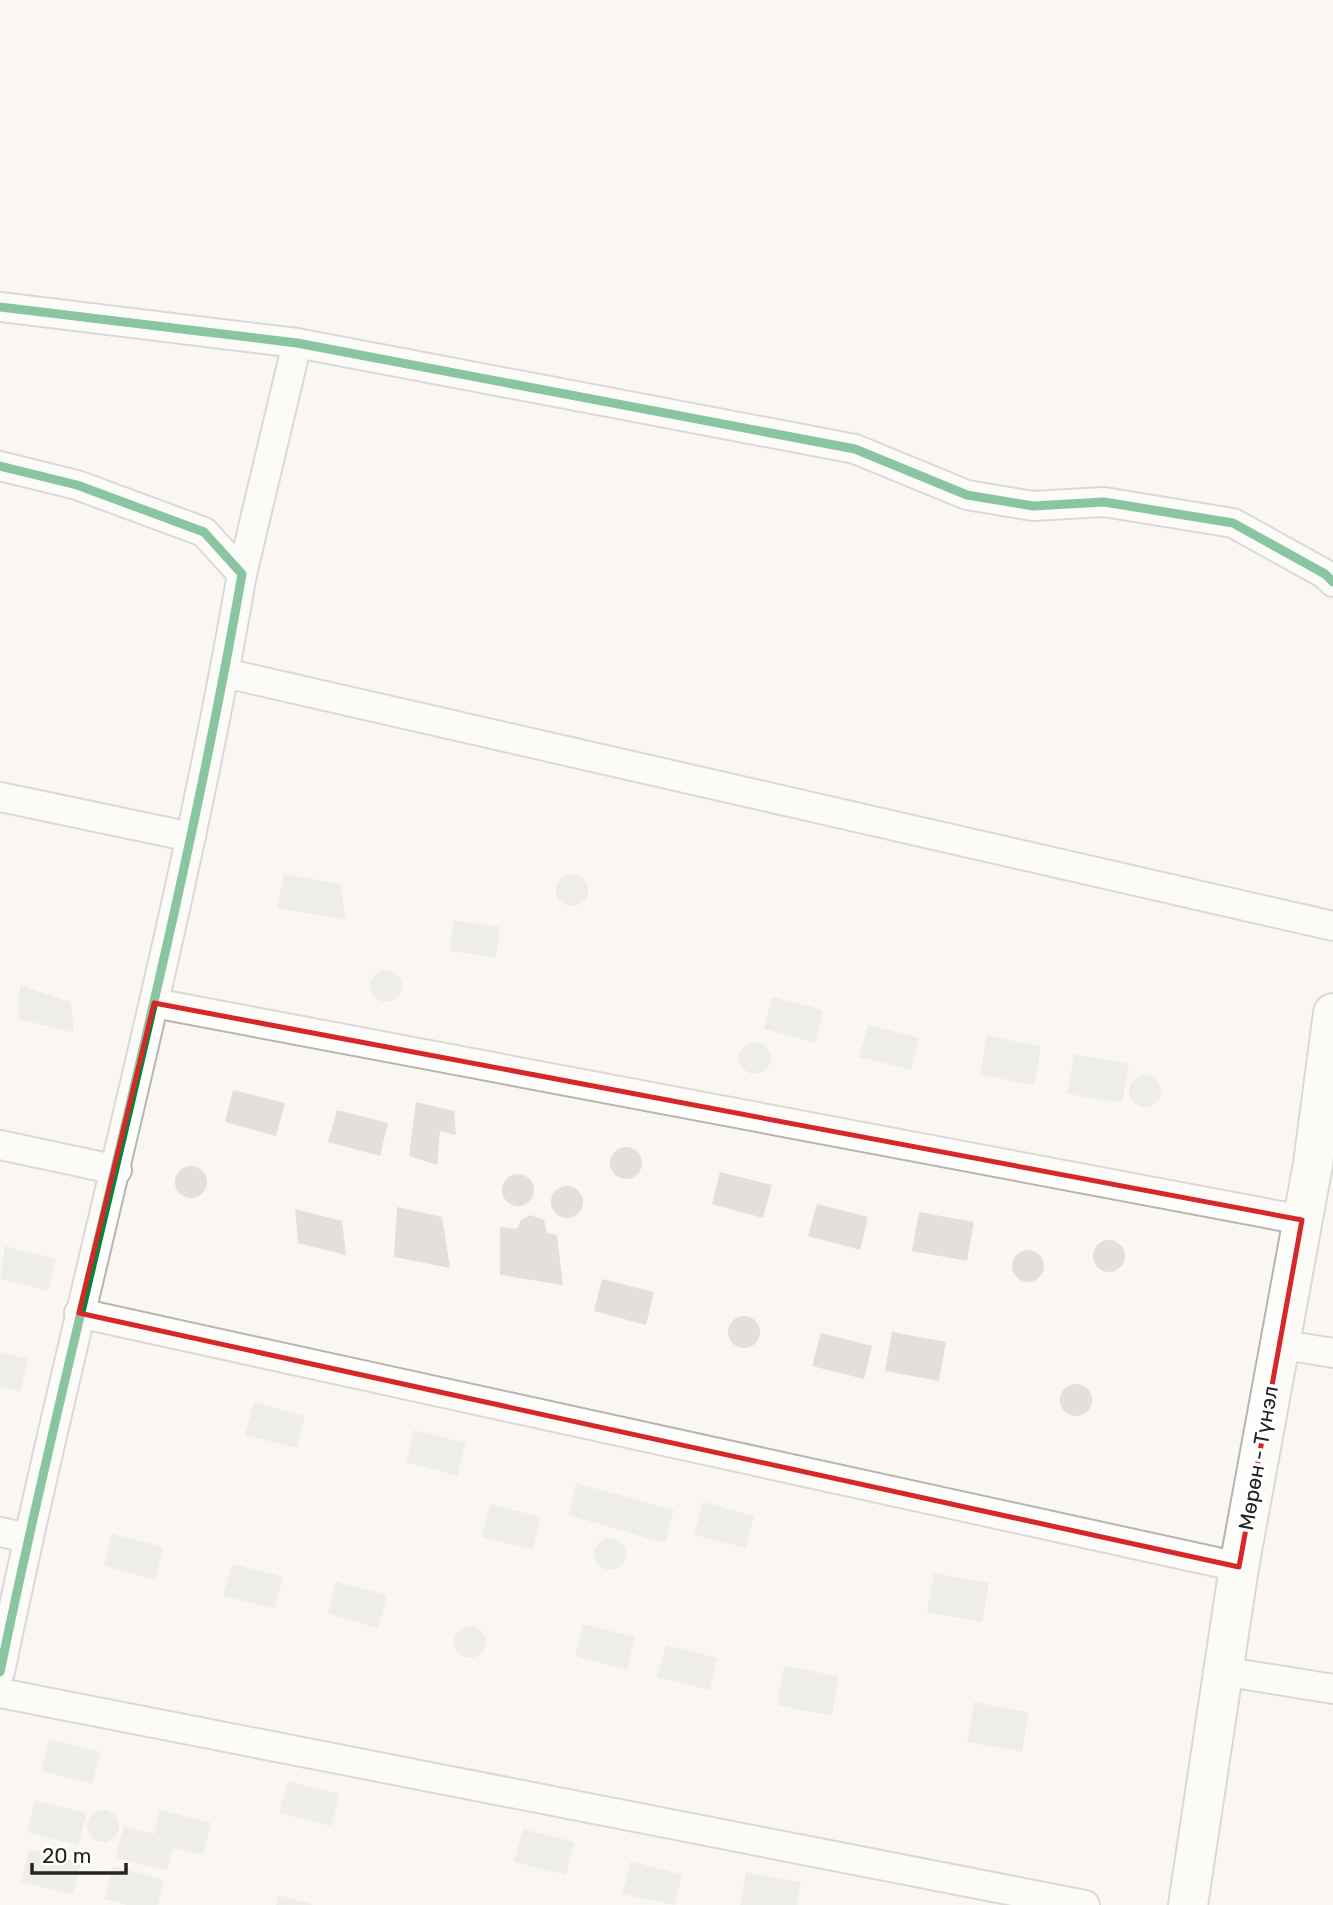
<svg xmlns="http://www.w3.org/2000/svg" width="1333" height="1905" font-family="Rubik,sans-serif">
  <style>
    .building { fill: #e3e0dc }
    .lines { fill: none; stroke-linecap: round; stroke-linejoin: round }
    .street-casing { stroke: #b7b4b1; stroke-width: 32 }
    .secondary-casing { stroke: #b7b4b1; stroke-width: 42 }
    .street { stroke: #fefefd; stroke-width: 28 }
    .secondary { stroke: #fefefd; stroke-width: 38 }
    .cycleway-casing { stroke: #fff; stroke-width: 13 }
    .cycleway { stroke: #00873e; stroke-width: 9 }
    .marked { fill: none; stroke: #d62828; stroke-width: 5; stroke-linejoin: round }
    .labels { text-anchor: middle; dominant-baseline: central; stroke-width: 7; stroke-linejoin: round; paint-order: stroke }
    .street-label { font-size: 21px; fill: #25231f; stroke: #fff }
  </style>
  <rect width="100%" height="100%" fill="#faf7f2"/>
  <g class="building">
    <path d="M 284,874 L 341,884 L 345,920 L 277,908 Z"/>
    <circle cx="572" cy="890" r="16"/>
    <path d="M 454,920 L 500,927 L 496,958 L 450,951 Z"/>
    <circle cx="386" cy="986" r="16"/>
    <path d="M 20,985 L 71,1002 L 74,1033 L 18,1019 Z"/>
    <path d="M 772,997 L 823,1010 L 815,1043 L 764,1029 Z"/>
    <path d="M 868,1025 L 919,1038 L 911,1070 L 859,1057 Z"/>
    <path d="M 987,1036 L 1041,1046 L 1034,1085 L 980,1075 Z"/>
    <circle cx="755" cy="1058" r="16"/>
    <path d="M 1074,1054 L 1129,1064 L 1122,1103 L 1067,1094 Z"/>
    <circle cx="1145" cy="1091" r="16"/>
    <path d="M 233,1090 L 285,1103 L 276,1136 L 225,1122 Z"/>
    <path d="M 416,1102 L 454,1111 L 456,1135 L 440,1131 L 437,1165 L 409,1156 Z"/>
    <path d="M 337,1110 L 388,1123 L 380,1156 L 328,1142 Z"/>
    <circle cx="626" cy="1163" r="16"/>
    <circle cx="191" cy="1182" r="16"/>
    <path d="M 720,1172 L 772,1185 L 763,1218 L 712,1204 Z"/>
    <circle cx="518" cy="1190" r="16"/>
    <circle cx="567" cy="1202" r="16"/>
    <path d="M 817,1204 L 868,1217 L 860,1250 L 808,1236 Z"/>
    <path d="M 397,1207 L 442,1217 L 450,1268 L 394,1257 Z"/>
    <path d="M 295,1209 L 342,1221 L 346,1255 L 298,1243 Z"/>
    <path d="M 919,1212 L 974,1222 L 967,1261 L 912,1251 Z"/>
    <path d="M 530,1215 L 544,1220 L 547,1233 L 557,1235 L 563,1285 L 500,1275 L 500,1227 L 517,1229 L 521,1220 Z"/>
    <circle cx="1109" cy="1256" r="16"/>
    <path d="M 5,1246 L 56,1259 L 48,1291 L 0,1279 Z"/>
    <circle cx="1028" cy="1266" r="16"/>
    <path d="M 602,1279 L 654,1292 L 646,1325 L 594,1311 Z"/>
    <circle cx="744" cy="1332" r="16"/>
    <path d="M 892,1332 L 946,1342 L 939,1381 L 885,1371 Z"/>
    <path d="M 821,1333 L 872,1346 L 864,1379 L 812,1366 Z"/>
    <path d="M 0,1352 L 28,1359 L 20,1392 L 0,1387 Z"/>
    <circle cx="1076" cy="1400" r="16"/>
    <path d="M 254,1402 L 305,1416 L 297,1448 L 245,1435 Z"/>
    <path d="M 414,1430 L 466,1443 L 457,1476 L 406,1462 Z"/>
    <path d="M 576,1483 L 674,1510 L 665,1543 L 568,1515 Z"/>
    <path d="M 703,1502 L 754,1516 L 746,1548 L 694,1535 Z"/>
    <path d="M 490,1504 L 541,1517 L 533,1550 L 481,1537 Z"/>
    <path d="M 112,1534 L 163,1547 L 155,1580 L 103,1566 Z"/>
    <circle cx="610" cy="1554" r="16"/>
    <path d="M 232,1564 L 283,1577 L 275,1609 L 223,1596 Z"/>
    <path d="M 934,1573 L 989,1583 L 982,1622 L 927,1612 Z"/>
    <path d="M 336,1582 L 387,1595 L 378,1628 L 327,1614 Z"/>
    <path d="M 583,1624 L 635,1637 L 627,1670 L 575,1656 Z"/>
    <circle cx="470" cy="1642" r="16"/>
    <path d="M 666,1645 L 717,1658 L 709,1690 L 657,1677 Z"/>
    <path d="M 784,1666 L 839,1676 L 832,1716 L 777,1705 Z"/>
    <path d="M 974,1702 L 1029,1712 L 1022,1752 L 967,1742 Z"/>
    <path d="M 49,1739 L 101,1752 L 92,1784 L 41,1771 Z"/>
    <path d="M 288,1781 L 339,1794 L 331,1826 L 279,1813 Z"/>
    <path d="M 35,1800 L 87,1813 L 78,1845 L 27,1832 Z"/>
    <path d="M 160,1810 L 211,1823 L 203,1855 L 173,1848 L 167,1871 L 115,1858 L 124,1826 L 154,1834 Z"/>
    <circle cx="103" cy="1826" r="16"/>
    <path d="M 523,1829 L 574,1842 L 566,1875 L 514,1862 Z"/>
    <path d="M 29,1849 L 81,1862 L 73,1895 L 21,1882 Z"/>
    <path d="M 631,1861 L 682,1875 L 675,1905 L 622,1894 Z"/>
    <path d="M 113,1866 L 164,1880 L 158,1905 L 127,1905 L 104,1899 Z"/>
    <path d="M 746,1872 L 801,1882 L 797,1905 L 740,1905 Z"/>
    <path d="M 278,1895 L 312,1904 L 312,1905 L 276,1905 Z"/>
  </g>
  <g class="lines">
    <g class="street-casing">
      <g id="street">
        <path d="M 0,307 L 297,343 L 855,449 L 967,495 L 1033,506 L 1104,502 L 1233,523 L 1325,574 L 1333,582"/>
        <path d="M 0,466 L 77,485 L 204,532 L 242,574 C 178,944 76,1305 0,1672"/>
        <path d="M 242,574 L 297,343"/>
        <path d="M 225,673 L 1333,926"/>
        <path d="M 0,797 L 191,837"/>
        <path d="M 154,1003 L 1302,1220"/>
        <path d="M 0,1145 L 117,1170"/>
        <path d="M 79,1313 L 1239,1567"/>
        <path d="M 1278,1344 L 1333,1353"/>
        <path d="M 0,1532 L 28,1538"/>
        <path d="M 1222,1671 L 1333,1689"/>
        <path d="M 0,1693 L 1085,1905"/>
      </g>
    </g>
    <g class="secondary-casing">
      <path id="secondary" d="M 1188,1905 L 1239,1567 L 1313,1164 L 1333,1013"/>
    </g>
    <use href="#street" class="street"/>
    <use href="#secondary" class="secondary"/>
    <g class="cycleway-casing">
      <g id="cycleway">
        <path d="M 0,307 L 297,343 L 855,449 L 967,495 L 1033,506 L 1104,502 L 1233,523 L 1325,574 L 1333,582"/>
        <path d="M 0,466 L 77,485 L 204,532 L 242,574 C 178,944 76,1305 0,1672"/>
      </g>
    </g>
    <use href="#cycleway" class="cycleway"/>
  </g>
  <path d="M0 0H1333V1905H0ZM 154,1003 L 1302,1220 L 1239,1567 L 79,1313 Z" fill="#faf7f2" fill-opacity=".55" fill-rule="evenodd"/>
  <path class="marked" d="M 154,1003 L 1302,1220 L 1239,1567 L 79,1313 Z"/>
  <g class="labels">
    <g class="street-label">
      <text transform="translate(1258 1458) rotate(-80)">Мөрөн - Түнэл</text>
    </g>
  </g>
  <path d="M32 1863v10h94v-10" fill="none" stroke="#25231f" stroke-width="3.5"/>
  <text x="42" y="1863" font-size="21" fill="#25231f" stroke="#ffffff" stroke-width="5" paint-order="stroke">20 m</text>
</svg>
